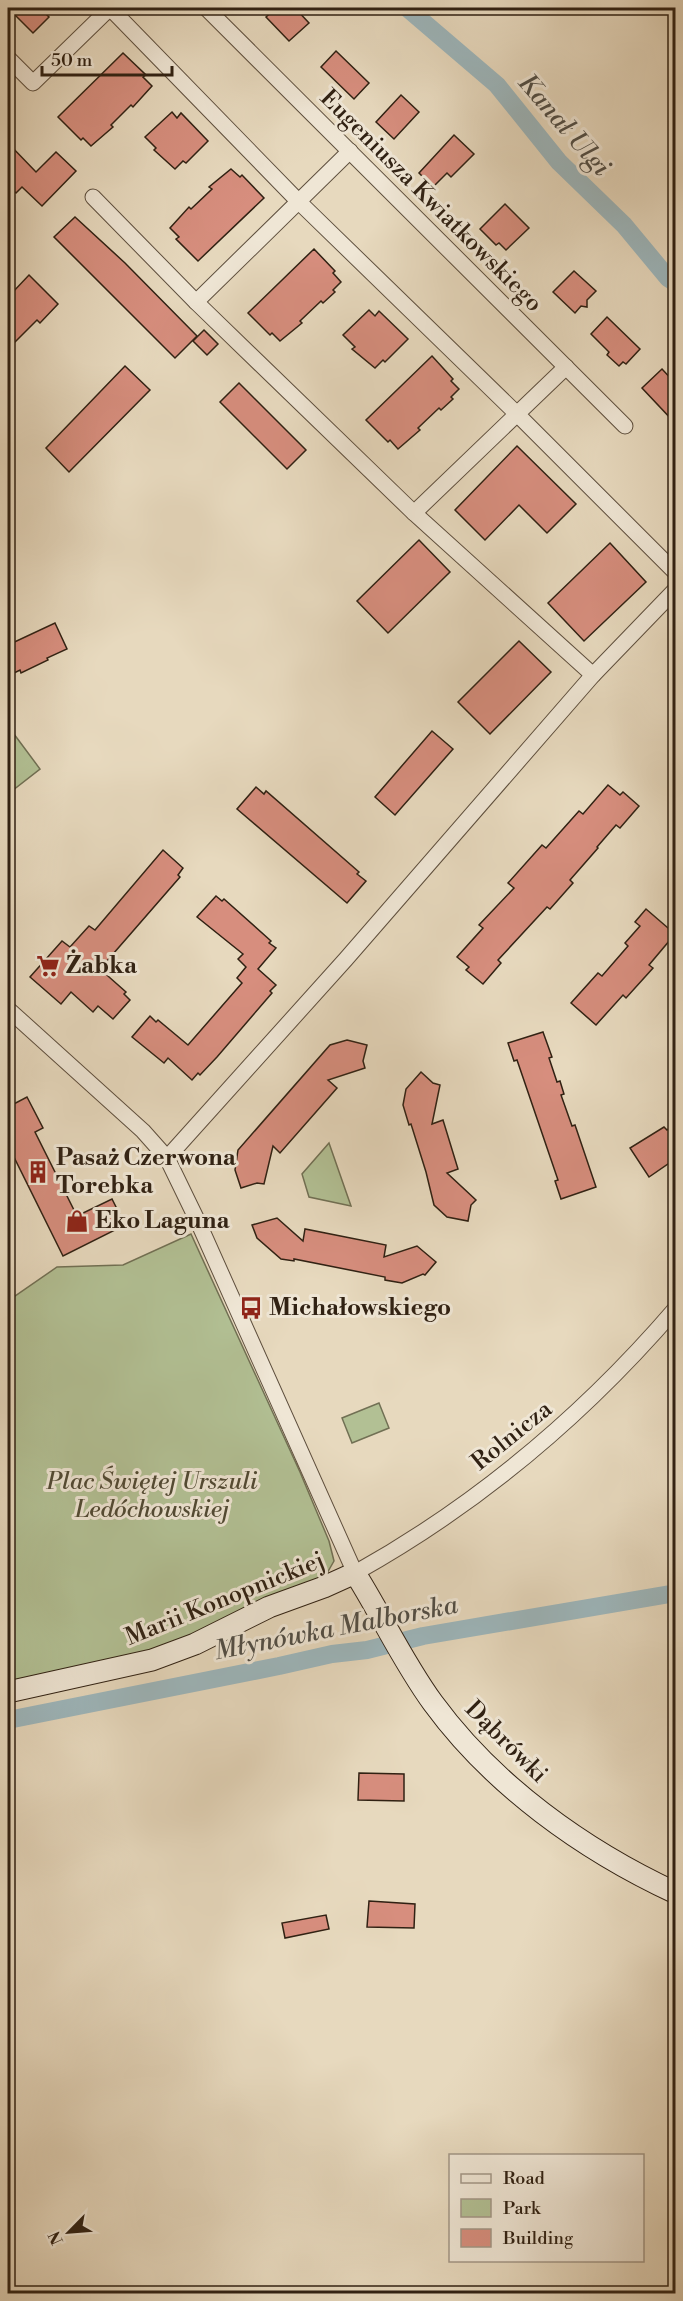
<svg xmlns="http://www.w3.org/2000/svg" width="683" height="2301" font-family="'Libre Bodoni',serif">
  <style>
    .green { fill: #b2c094; stroke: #717054; stroke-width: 1.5 }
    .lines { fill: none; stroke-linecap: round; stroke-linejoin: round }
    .canal { stroke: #9db7bd; stroke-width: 18 }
    .building { fill: #d78e7e; stroke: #302113; stroke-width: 1.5 }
    .street-casing { stroke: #5e4f3e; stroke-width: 17 }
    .secondary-casing { stroke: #302113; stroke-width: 23 }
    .street { stroke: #efe6d5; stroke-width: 15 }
    .secondary { stroke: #efe6d5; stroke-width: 21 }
    .labels { text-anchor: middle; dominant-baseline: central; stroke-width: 6; stroke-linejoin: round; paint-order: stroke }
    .street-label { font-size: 24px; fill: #302113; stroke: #efe6d5 }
    .poi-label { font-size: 24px; font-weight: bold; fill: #302113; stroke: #efe6d5; text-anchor: start }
    .park-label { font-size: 24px; font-style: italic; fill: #504933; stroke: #efe6d5 }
    .water-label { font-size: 26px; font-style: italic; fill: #514e46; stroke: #efe6d5 }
  </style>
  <rect width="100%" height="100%" fill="#e7d9be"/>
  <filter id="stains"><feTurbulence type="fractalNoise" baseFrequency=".00333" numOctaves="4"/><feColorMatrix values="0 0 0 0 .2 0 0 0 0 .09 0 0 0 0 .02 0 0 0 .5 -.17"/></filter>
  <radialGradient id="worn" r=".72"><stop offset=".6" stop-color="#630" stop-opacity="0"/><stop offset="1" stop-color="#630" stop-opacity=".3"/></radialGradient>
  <g class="green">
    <path d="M 8,726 L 40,769 L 8,794 Z"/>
    <path d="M 329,1143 L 351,1206 L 309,1197 L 302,1174 Z"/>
    <path d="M 191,1234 L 300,1472 L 329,1541 L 334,1561 L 326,1575 L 153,1652 L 8,1684 L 8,1301 L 57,1267 L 123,1265 Z"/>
    <path d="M 379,1403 L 389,1428 L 352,1443 L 342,1418 Z"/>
  </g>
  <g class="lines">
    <g class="canal">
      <path d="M 407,8 L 497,85 L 559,162 L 624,225 L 668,278 L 676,283"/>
      <path d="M 8,1720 L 279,1666 L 332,1654 L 367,1650 L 423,1636 L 676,1593"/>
    </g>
  </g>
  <g class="building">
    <path d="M 8,8 L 40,8 L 49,17 L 33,33 Z"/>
    <path d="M 276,8 L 295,8 L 309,23 L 289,41 L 266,17 Z"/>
    <path d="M 336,51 L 369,83 L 354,99 L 321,67 Z"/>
    <path d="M 123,53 L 146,75 L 143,77 L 152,86 L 133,107 L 131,105 L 111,125 L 113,127 L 91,146 L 83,138 L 81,140 L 58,117 Z"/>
    <path d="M 401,95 L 419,112 L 394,139 L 376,122 Z"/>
    <path d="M 172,112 L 177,118 L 181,113 L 208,141 L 186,163 L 183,161 L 175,169 L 154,150 L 156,148 L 145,137 Z"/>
    <path d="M 454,135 L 474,154 L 451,177 L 447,173 L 433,187 L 419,173 Z"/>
    <path d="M 8,143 L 36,172 L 56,152 L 76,171 L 42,206 L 22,187 L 16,193 L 8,186 Z"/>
    <path d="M 231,169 L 240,177 L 242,175 L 264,198 L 198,261 L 176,239 L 179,237 L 170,228 L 189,207 L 191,209 L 212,189 L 209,187 Z"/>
    <path d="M 505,204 L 529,228 L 506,250 L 499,243 L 496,245 L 480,229 Z"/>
    <path d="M 75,217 L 125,263 L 197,336 L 175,358 L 54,237 Z"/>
    <path d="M 314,249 L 335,271 L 333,273 L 341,282 L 333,290 L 335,292 L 323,303 L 321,301 L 300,321 L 302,323 L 280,341 L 272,333 L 270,335 L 248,313 Z"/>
    <path d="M 574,271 L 596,291 L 587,300 L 587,307 L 581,306 L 575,313 L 553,292 Z"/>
    <path d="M 29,275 L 58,304 L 40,323 L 37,320 L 8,349 L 8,302 L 14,295 L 12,293 Z"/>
    <path d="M 369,310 L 375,316 L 379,311 L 408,339 L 385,362 L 383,360 L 375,368 L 352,349 L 355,347 L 343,335 Z"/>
    <path d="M 607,317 L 640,349 L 626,364 L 623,362 L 619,366 L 607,355 L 609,352 L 591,334 Z"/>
    <path d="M 204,330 L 218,344 L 207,355 L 193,341 Z"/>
    <path d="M 432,356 L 453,379 L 451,381 L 459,389 L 451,397 L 453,399 L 441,410 L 439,408 L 418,428 L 420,430 L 398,449 L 390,440 L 388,442 L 366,420 Z"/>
    <path d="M 125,366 L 150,390 L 69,472 L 46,448 Z"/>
    <path d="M 662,369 L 675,383 L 675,423 L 642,388 Z"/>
    <path d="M 239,383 L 306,450 L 287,469 L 220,402 Z"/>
    <path d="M 517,446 L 576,504 L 547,533 L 519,505 L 485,540 L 455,510 Z"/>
    <path d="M 419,540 L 450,572 L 388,633 L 357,601 Z"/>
    <path d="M 610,543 L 646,582 L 584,641 L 548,603 Z"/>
    <path d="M 55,623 L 67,649 L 47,658 L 48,660 L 21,673 L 20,670 L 8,676 L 8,645 Z"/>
    <path d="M 519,641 L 551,672 L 490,734 L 458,702 Z"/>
    <path d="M 432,731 L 453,749 L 395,815 L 375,797 Z"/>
    <path d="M 608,785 L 620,795 L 623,792 L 639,806 L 620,828 L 616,825 L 597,847 L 598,848 L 570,880 L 573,883 L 550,909 L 547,907 L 498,960 L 501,963 L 483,984 L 466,970 L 469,967 L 457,957 L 483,928 L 479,925 L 514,888 L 508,883 L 542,845 L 546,848 L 579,811 L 583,814 Z"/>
    <path d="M 256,787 L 264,794 L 266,791 L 359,872 L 357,874 L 366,881 L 347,903 L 237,809 Z"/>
    <path d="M 163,850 L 183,868 L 178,875 L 180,877 L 100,969 L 126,992 L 124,994 L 130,1000 L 113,1019 L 98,1006 L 93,1012 L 71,992 L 61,1004 L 30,977 L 62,941 L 70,947 L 89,926 L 95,930 Z"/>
    <path d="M 216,896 L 222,901 L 224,899 L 271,941 L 269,943 L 276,948 L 258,969 L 276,985 L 270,991 L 272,993 L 217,1057 L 200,1075 L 198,1073 L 192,1080 L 168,1058 L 164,1063 L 132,1037 L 150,1016 L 156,1022 L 158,1020 L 188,1045 L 242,983 L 237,978 L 246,967 L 238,959 L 243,954 L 197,917 Z"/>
    <path d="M 646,909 L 675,934 L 649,965 L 653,968 L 626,998 L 623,995 L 596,1025 L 571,1003 L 598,973 L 602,976 L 628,946 L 625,943 L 640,926 L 635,922 Z"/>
    <path d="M 543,1032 L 552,1057 L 549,1058 L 557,1082 L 560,1081 L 564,1094 L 561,1095 L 572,1126 L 575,1125 L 596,1187 L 561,1199 L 555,1181 L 558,1180 L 517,1060 L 514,1061 L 508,1043 Z"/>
    <path d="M 347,1040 L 367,1045 L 363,1061 L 365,1068 L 328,1080 L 337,1088 L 280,1153 L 273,1146 L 264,1184 L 257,1183 L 241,1188 L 235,1170 L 238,1150 L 330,1045 Z"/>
    <path d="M 421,1072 L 433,1083 L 440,1085 L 432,1124 L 443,1120 L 458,1169 L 447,1173 L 476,1200 L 471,1205 L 468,1221 L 447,1217 L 434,1205 L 426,1172 L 411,1124 L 409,1125 L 403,1105 L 406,1089 Z"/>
    <path d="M 27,1097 L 43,1128 L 35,1132 L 77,1216 L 112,1199 L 125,1225 L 63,1256 L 8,1145 L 8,1107 Z"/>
    <path d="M 675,1125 L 675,1159 L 649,1177 L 630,1148 L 664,1127 L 667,1130 Z"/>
    <path d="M 277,1218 L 303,1241 L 305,1229 L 386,1245 L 384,1257 L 417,1246 L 436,1262 L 425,1275 L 423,1274 L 402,1283 L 385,1280 L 385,1277 L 294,1259 L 294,1261 L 281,1259 L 257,1238 L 252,1225 Z"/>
    <path d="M 359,1773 L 404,1774 L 404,1801 L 358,1800 Z"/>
    <path d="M 369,1901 L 415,1904 L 414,1928 L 367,1927 Z"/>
    <path d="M 326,1915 L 329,1929 L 285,1938 L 282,1923 Z"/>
  </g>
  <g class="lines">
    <g class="street-casing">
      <g id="street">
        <path d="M 206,8 L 625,426"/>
        <path d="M 8,58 L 33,83 L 110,8 L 299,202 L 517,414 L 414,513 L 196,302 L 93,197"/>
        <path d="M 196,302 L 350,151"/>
        <path d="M 566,367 L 517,414 L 676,573"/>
        <path d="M 414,513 L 593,675"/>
        <path d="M 8,1009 L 143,1131 L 167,1158 L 199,1224 L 355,1573 C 477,1505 585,1414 676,1308"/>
        <path d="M 167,1158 L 346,959 L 593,675 L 676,589"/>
      </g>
    </g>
    <g class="secondary-casing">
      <path id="secondary" d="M 8,1692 L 152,1660 L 195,1644 L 269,1607 L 324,1587 L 355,1573 C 382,1616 403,1662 433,1703 C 493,1785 583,1850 676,1893"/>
    </g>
    <use href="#street" class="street"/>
    <use href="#secondary" class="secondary"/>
  </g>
  <defs>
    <g id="supermarket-bare" transform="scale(1.8)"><path d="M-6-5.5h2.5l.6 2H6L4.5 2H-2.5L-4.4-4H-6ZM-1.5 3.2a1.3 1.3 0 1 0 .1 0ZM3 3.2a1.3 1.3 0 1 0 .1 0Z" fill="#8f2418" stroke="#efe6d5" stroke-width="2.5" paint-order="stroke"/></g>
    <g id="building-bare" transform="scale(1.8)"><path d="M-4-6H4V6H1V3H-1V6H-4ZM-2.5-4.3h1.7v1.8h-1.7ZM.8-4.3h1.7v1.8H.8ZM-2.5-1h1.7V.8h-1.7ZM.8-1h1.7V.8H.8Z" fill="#8f2418" stroke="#efe6d5" stroke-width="2.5" paint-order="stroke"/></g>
    <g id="shop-bare" transform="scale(1.8)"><path d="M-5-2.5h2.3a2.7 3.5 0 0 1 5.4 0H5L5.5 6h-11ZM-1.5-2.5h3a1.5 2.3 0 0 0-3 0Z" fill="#8f2418" stroke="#efe6d5" stroke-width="2.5" paint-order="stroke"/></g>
    <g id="bus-bare" transform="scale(1.8)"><path d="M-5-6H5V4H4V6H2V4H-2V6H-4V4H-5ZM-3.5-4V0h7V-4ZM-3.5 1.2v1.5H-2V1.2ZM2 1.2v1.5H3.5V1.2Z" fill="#8f2418" stroke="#efe6d5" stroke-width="2.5" paint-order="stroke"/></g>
  </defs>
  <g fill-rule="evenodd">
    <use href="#supermarket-bare" x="48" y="966"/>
    <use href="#building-bare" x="38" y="1172"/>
    <use href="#shop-bare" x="77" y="1221"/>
    <use href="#bus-bare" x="251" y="1308"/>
  </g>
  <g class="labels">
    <g class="street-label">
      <text transform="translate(431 201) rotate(45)">Eugeniusza Kwiatkowskiego</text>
      <text transform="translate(512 1436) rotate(-39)">Rolnicza</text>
      <text transform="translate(225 1599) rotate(-22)">Marii Konopnickiej</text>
      <text transform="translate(506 1742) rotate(45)">Dąbrówki</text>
    </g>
    <g class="poi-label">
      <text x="66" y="966">Żabka</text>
      <text x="56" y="1158">Pasaż Czerwona<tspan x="56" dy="28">Torebka</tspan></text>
      <text x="95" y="1221">Eko Laguna</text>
      <text x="269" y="1308">Michałowskiego</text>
    </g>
    <g class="park-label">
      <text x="152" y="1482">Plac Świętej Urszuli<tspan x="152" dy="28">Ledóchowskiej</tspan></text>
    </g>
    <g class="water-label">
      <text transform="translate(564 125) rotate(49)">Kanał Ulgi</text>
      <text transform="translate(336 1628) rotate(-11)">Młynówka Malborska</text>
    </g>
  </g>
  <rect width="683" height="2301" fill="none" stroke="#e7d9be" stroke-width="30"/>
  <rect x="9" y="9" width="665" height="2283" fill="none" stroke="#302113" stroke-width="3"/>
  <rect x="15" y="15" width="653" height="2271" fill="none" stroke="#302113" stroke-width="1.5"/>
  <rect x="449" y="2154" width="195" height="108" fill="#efe6d5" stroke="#a39787" stroke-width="1.5"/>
  <rect x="461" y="2174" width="30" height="9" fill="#efe6d5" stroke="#a39787" stroke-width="1.5"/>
  <text x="503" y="2184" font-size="18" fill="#302113">Road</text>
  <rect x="461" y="2199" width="30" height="18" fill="#b2c094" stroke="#a39787" stroke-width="1.5"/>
  <text x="503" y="2214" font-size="18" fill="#302113">Park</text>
  <rect x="461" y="2229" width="30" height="18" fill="#d78e7e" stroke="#a39787" stroke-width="1.5"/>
  <text x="503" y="2244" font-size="18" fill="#302113">Building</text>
  <g transform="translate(69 2232) rotate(245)" stroke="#efe6d5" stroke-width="4.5" paint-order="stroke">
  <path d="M0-4.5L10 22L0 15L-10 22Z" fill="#302113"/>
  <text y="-9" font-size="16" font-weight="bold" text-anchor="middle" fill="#302113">N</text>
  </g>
  <path d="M42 66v9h130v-9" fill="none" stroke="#302113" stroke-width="3"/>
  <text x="51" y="66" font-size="18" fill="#302113" stroke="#efe6d5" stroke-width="4.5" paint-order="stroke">50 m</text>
  <rect width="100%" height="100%" filter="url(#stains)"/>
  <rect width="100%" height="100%" fill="url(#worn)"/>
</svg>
